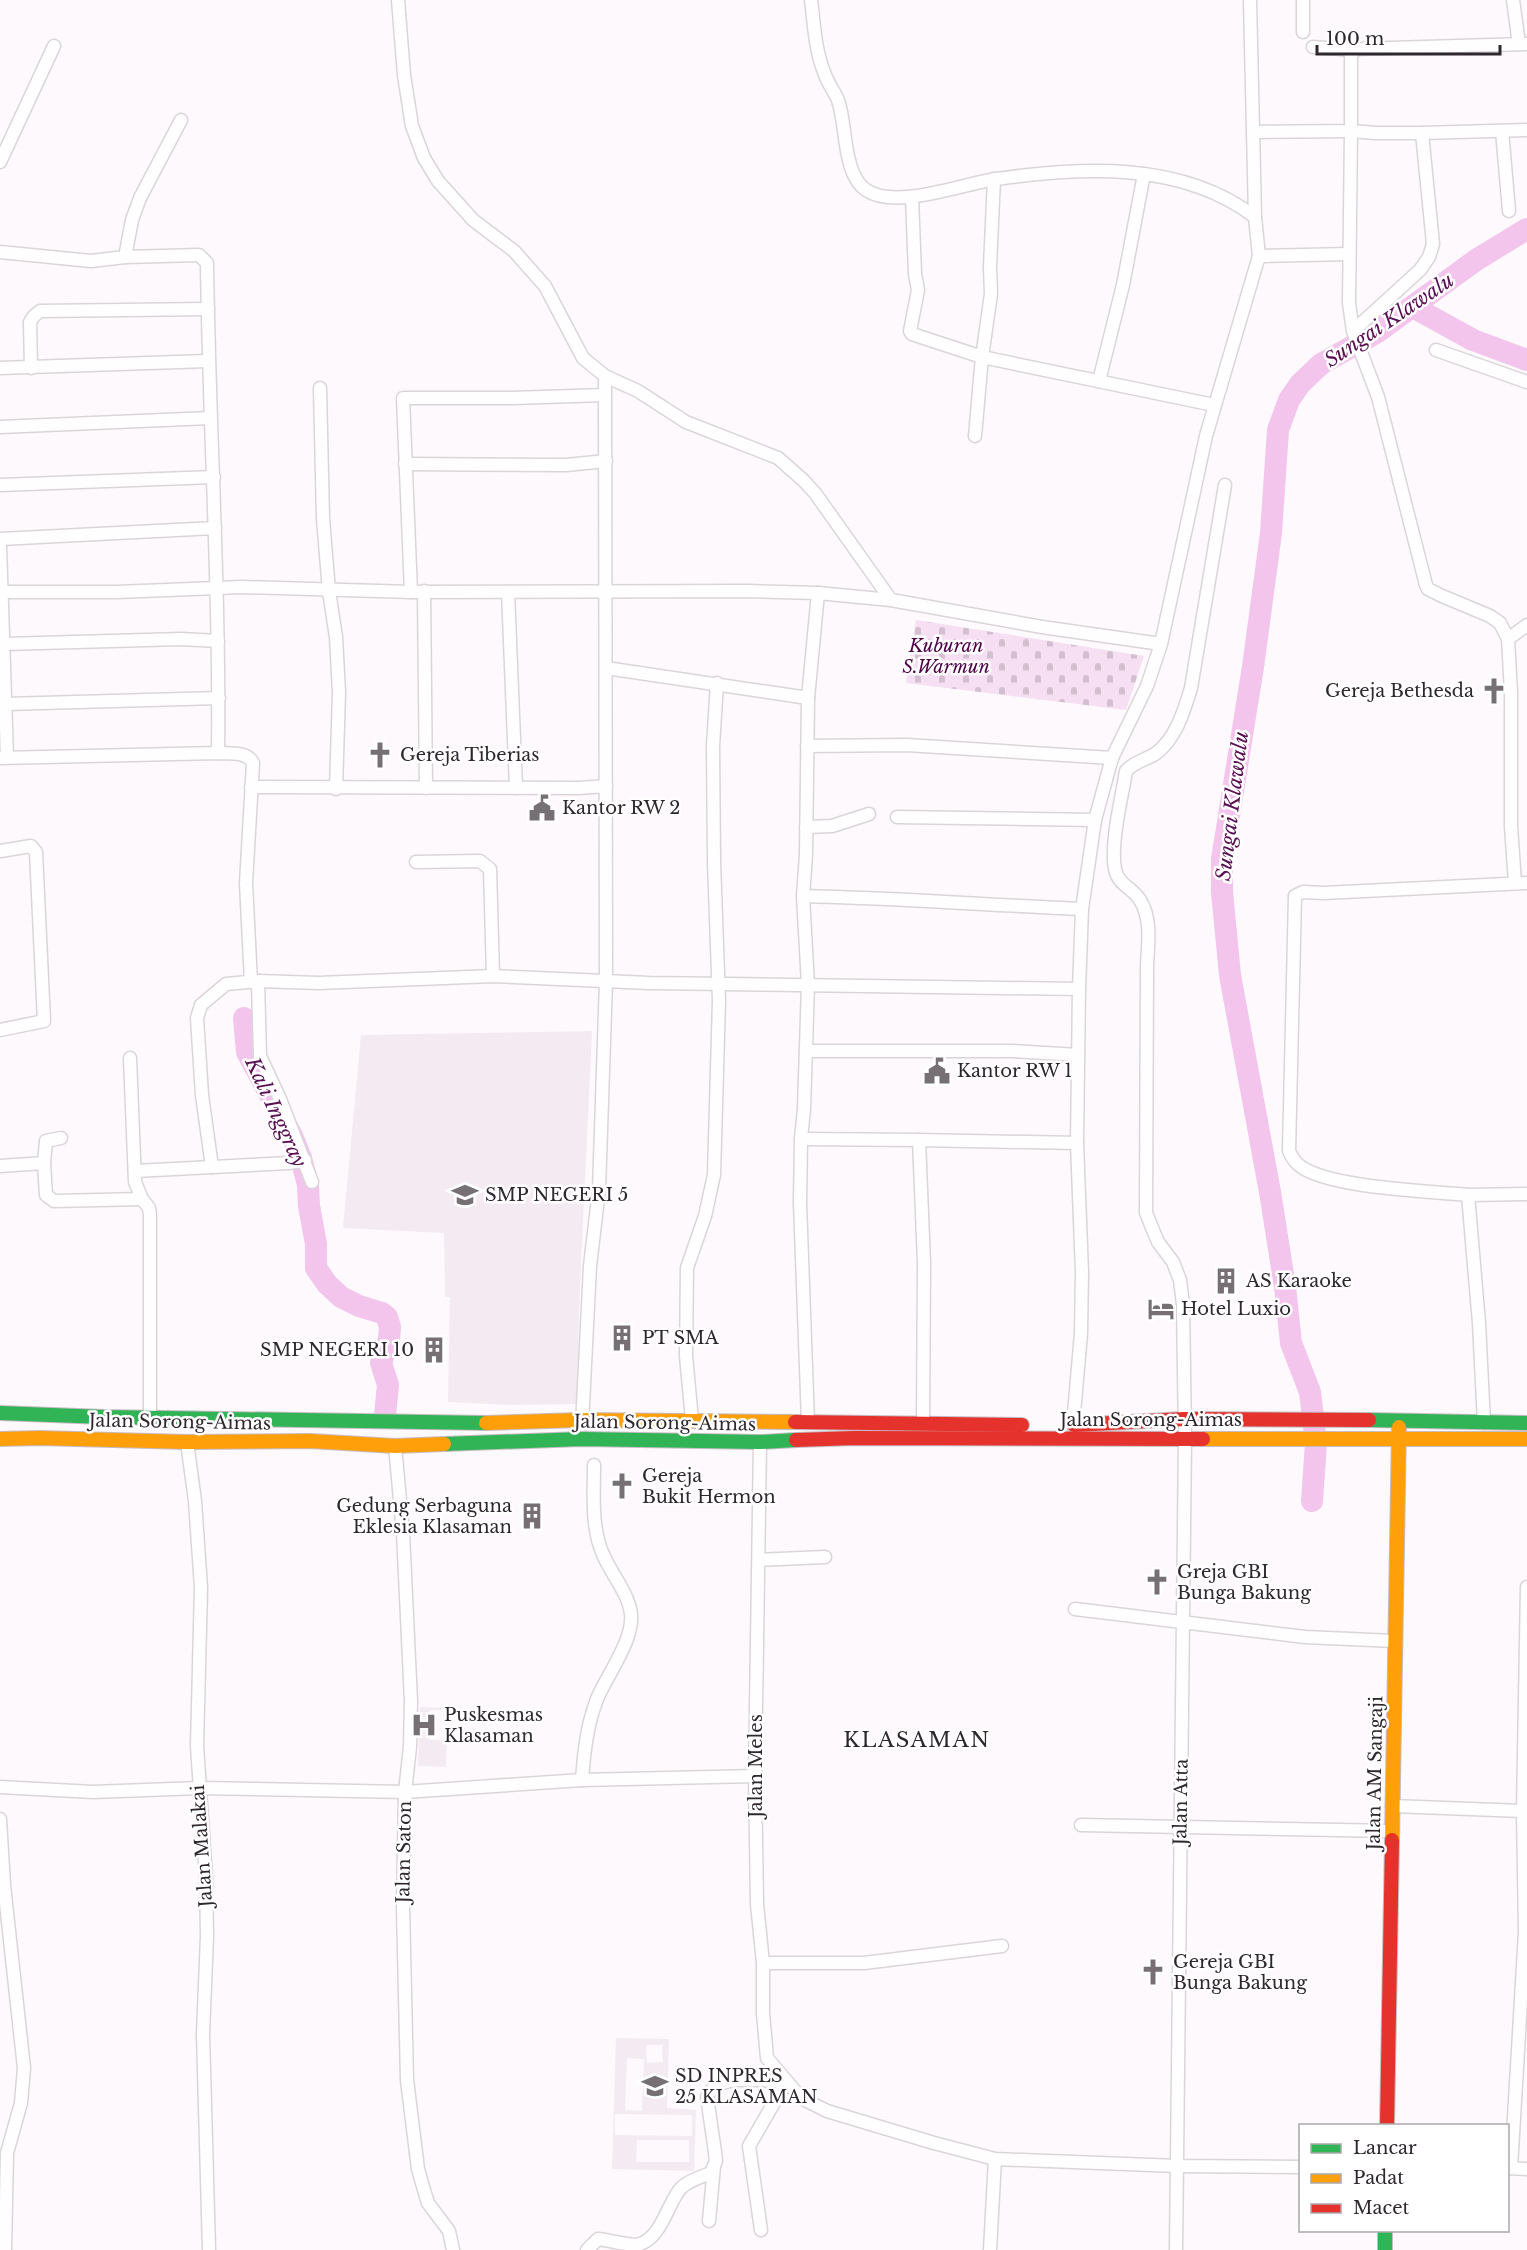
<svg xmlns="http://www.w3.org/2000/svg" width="1527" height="2250" font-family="'Libre Baskerville',serif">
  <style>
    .built { fill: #f4eaf2; fill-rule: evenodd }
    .cemetery { fill: url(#cemetery-stones) }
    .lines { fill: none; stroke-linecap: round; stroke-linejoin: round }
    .river { stroke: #f3c4ec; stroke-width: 22 }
    .street-casing { stroke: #dbd5d9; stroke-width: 15 }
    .fast-casing { stroke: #c6bcc4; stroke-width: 16 }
    .slow-casing { stroke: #c6bcc4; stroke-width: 16 }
    .jam-casing { stroke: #c6bcc4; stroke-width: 16 }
    .street { stroke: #fffeff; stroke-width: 12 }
    .fast { stroke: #30b455; stroke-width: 14 }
    .slow { stroke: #ff9f0a; stroke-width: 14 }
    .jam { stroke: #e5322d; stroke-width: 14 }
    .labels { text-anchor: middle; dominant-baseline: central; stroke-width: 5; stroke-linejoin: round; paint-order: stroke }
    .park-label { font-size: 18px; font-style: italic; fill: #4e0048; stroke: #fff }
    .poi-label { font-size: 18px; fill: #2e272d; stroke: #fff; text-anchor: start }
    .street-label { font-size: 18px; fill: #2e272d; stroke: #fff }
    .water-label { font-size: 20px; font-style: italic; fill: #5a1054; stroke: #fff }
    .quarter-label { font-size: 21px; letter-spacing: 1.5px; fill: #2e272d; stroke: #fff }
  </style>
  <defs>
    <pattern id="cemetery-stones" width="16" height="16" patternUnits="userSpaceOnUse" patternTransform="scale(1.5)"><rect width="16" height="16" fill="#f6dff2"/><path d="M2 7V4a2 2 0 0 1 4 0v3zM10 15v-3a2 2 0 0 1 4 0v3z" fill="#d3bfd0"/></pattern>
  </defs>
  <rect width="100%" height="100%" fill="#fdf9fc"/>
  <g class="built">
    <path d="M 592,1031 L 579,1309 L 577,1404 L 511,1405 L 448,1402 L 450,1297 L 445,1297 L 444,1233 L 343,1228 L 361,1035 Z"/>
    <path d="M 420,1707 L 448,1708 L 446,1767 L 418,1766 ZM 430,1710 L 446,1710 L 445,1740 L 429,1740 Z"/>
    <path d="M 616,2038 L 669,2039 L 667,2108 L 696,2110 L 694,2171 L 612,2169 ZM 646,2045 L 662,2045 L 663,2062 L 647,2063 ZM 627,2058 L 644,2059 L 642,2111 L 625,2110 ZM 615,2114 L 692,2115 L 692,2136 L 615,2135 ZM 689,2140 L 689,2162 L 636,2162 L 637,2140 Z"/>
  </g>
  <path class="cemetery" d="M 916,620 L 1144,656 L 1126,710 L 906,683 Z"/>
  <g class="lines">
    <g class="river">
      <path d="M 1413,307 L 1473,340 L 1527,360"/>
      <path d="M 244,1018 L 247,1052 L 292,1136 L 301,1158 L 308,1185 L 309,1206 L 316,1244 L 316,1268 L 327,1284 L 341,1297 L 359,1306 L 382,1313 L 387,1317 L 390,1327 L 389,1339 L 381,1363 L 388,1385 L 385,1415"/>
      <path d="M 1312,1501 L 1316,1443 L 1310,1392 L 1291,1343 L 1285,1287 L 1270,1192 L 1230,975 L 1222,892 L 1222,859 L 1253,667 L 1271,533 L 1278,430 L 1289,400 L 1300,384 L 1321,364 L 1376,333 L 1476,260 L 1527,229"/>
    </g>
    <g class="street-casing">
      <g id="street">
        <path d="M 398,0 L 404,75 L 412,126 L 424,158 L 438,181 L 473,220 L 514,251 L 545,286 L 583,358 L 605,376 L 638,391 L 686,422 L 778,458 L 803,480 L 815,493 L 891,600 L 1042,627 L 1161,644"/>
        <path d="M 811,0 C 814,23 815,50 824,72 C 827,82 834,91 838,100 C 847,125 842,173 866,190 C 896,210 962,184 996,179 C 1082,167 1182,161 1255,217 L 1259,256 L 1206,436 L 1161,644 L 1147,686 L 1112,758 L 1095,820 L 1082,909 L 1079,989 L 1077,1143 L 1082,1272 L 1081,1333 L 1073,1425"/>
        <path d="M 1250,0 L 1255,217"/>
        <path d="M 1303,0 L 1303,32"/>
        <path d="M 1513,0 L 1519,44"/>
        <path d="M 1313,47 L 1354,50"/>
        <path d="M 1502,131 L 1509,211"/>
        <path d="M 1254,132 L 1351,131 L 1351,55 L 1356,49 L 1527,44"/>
        <path d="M 1422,133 L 1527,130"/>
        <path d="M 0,162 L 54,46"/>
        <path d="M 912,197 L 915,274 L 918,290 L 910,331 L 912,334 L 982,357 L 1214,405"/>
        <path d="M 0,252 L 91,261 L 125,257 L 132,220 L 140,198 L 181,120"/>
        <path d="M 1259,256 L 1349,254"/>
        <path d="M 125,257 L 199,255 L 207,263 C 209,426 220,589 218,753"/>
        <path d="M 1353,331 L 1420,270 L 1429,257 L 1433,244 L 1422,133 L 1376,133 L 1351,131 L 1349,303 L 1353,331 L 1378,397 L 1426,585 L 1428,589 L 1442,596 L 1490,616 L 1500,623 L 1508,639 L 1511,692 L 1511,826 L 1515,883"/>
        <path d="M 1436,350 L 1527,382"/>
        <path d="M 0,368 L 208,361"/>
        <path d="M 31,368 L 30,322 L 34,316 L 40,311 L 208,309"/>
        <path d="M 1099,381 L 1123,285 L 1144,174"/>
        <path d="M 320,388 L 323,519 L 329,591 L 336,637 L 339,692 L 336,789"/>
        <path d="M 0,427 L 210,418"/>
        <path d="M 975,436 L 982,357 L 991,294 L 990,267 L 994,179"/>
        <path d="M 405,464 L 566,465 L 606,461"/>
        <path d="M 0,485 L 214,477"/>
        <path d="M 0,539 L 215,528"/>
        <path d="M 0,546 L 7,757"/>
        <path d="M 424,591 L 426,788"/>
        <path d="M 0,592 L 117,592 L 242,587 L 411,592 L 747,591 L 818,593 L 891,600"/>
        <path d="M 411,592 L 403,398 L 512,398 L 605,395"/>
        <path d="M 508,592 L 516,788"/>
        <path d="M 1508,639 L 1527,625"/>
        <path d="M 5,644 L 181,639 L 218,641"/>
        <path d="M 606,668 L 808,698"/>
        <path d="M 6,704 L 219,698"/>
        <path d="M 807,746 L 907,745 L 1112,758"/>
        <path d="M 0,758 L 218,753 C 230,754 247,751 253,763 L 246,883 L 251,982"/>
        <path d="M 251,787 L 579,788 L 606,786"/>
        <path d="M 897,817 L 1095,820"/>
        <path d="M 806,827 L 832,826 L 869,814"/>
        <path d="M 0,851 L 31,846 L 36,852 L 44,1021 L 0,1030"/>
        <path d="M 416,862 L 480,861 L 490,869 L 493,976"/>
        <path d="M 803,896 C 896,898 989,905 1082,909"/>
        <path d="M 258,981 L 260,1056 L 280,1099 L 312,1182"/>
        <path d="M 807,1051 L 1012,1051 L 1078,1055"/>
        <path d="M 801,1139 L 919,1140"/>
        <path d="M 44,1163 L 46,1141 L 61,1138"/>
        <path d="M 0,1166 L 44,1163 L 46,1195 L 54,1201 L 142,1199 L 135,1182 L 130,1058"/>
        <path d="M 212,1167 L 202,1095 L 197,1018 L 201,1005 L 226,984 L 258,981 L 319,983 L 493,976 L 649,983 L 1079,989"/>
        <path d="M 135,1171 L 289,1163 L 305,1160"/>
        <path d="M 1468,1195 C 1429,1191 1329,1188 1300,1166 C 1294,1162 1292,1157 1289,1151 L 1295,896 L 1303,892 L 1323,893 L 1527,883"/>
        <path d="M 142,1199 L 149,1208 L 150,1215 L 150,1418"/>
        <path d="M 692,1420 L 686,1356 L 687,1268 L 705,1216 L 714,1175 L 719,1001 L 714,862 L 713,746 L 717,683"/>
        <path d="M 808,1422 L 800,1203 L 801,1139 L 804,1109 L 808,985 L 803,896 L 806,855 L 808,698 L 818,593"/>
        <path d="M 1484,1423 L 1479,1323 L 1468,1195 L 1527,1194"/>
        <path d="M 923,1424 L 924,1263 L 919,1140 L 1077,1143"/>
        <path d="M 582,1425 L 590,1266 L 599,1190 L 606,981 L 605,376"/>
        <path d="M 187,1442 L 195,1501 L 201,1588 L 197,1746 L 206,1877 L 207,1936 L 203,2034 L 209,2250"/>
        <path d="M 760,1442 L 755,1776 L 757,1904 L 763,1963 L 763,2013 L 767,2058 L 801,2098 L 827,2111 L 934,2143 L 995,2159 L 1177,2166 L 1300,2167"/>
        <path d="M 395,1446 L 403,1533 L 411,1701 L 410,1747 L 405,1792 L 403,1907 L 407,2080 L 418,2169 L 424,2190 L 428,2203 L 449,2231 L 453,2250"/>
        <path d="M 759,1560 L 825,1557"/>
        <path d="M 1075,1609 L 1305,1637 L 1394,1641"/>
        <path d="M 582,1780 C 584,1752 587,1725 597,1699 C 607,1675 634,1640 631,1614 C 628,1591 610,1573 602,1552 C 591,1525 594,1493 594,1465"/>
        <path d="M 0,1787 L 93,1792 L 199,1788 L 405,1792 L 582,1780 L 755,1776"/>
        <path d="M 1392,1806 L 1523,1811"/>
        <path d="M 0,1819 L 4,1885 L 24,2068 L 21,2103 L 7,2153 L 5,2250"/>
        <path d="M 1081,1825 L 1393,1831"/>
        <path d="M 763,1963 L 864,1963 L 1002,1946"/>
        <path d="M 1508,2168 L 1527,2169"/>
        <path d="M 1511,2168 L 1525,1932 L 1523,1811 L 1527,1587"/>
        <path d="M 709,2221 L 714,2166"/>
        <path d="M 761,2230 L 749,2146 L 786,2082"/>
        <path d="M 587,2250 L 598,2239 C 609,2240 631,2247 640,2244 C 662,2237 668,2202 681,2188 C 689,2180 701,2177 711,2173 L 716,2161 L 715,2152 L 707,2097 C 717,2072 764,2081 786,2082"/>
        <path d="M 990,2250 L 995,2159"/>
        <path d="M 1176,2250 L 1185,1438 L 1183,1304 L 1180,1280 L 1173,1262 L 1158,1242 L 1146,1213 L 1147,965 C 1148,944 1152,919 1140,900 C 1133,888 1118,885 1115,869 C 1110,843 1122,797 1126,771 C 1134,762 1145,760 1155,754 C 1176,739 1184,711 1191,688 L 1225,485"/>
      </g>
    </g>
    <g class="fast-casing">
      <g id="fast">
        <path d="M 0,1413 L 104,1417 L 486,1423"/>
        <path d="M 1369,1420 L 1527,1423"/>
        <path d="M 444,1444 L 582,1439 L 760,1442 L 796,1440"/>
        <path d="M 1385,2230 L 1385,2250"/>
      </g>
    </g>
    <g class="slow-casing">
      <g id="slow">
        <path d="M 486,1423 L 581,1420 L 795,1422"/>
        <path d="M 0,1439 L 39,1438 L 187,1442 L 310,1441 L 395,1446 L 444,1444"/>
        <path d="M 1203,1439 L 1527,1439"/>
        <path d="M 1392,1840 L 1399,1427"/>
      </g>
    </g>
    <g class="jam-casing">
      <g id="jam">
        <path d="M 795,1422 L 1022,1425"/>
        <path d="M 1074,1425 L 1184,1419 L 1369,1420"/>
        <path d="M 796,1440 L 855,1438 L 1203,1439"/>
        <path d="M 1387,2126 L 1392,1840"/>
      </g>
    </g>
    <use href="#street" class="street"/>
    <use href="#fast" class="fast"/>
    <use href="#slow" class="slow"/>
    <use href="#jam" class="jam"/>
  </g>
  <defs>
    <g id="church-bare" transform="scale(2.07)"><path d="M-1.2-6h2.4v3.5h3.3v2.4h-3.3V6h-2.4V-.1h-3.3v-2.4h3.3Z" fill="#767075" stroke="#fff" stroke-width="2.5" paint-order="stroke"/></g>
    <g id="civic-bare" transform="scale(2.07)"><path d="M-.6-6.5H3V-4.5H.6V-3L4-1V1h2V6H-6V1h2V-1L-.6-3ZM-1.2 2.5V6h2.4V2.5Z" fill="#767075" stroke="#fff" stroke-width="2.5" paint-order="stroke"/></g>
    <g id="school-bare" transform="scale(2.07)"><path d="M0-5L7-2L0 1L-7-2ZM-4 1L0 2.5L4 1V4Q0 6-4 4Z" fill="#767075" stroke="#fff" stroke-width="2.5" paint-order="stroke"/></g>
    <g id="building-bare" transform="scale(2.07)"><path d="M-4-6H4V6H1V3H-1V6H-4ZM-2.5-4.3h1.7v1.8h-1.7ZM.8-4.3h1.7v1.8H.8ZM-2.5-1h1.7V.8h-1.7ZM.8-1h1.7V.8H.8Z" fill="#767075" stroke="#fff" stroke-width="2.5" paint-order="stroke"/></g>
    <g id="hotel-bare" transform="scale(2.07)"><path d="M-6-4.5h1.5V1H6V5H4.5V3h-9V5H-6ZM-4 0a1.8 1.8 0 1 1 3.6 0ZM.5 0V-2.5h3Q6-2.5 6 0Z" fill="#767075" stroke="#fff" stroke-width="2.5" paint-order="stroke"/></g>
    <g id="hospital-bare" transform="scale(2.07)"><path d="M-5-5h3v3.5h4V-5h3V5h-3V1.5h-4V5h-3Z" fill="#767075" stroke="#fff" stroke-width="2.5" paint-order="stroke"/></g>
  </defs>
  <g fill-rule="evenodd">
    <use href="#church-bare" x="1494" y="691"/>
    <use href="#church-bare" x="380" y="755"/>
    <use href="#civic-bare" x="542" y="808"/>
    <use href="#civic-bare" x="937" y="1071"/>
    <use href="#school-bare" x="465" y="1195"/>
    <use href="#building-bare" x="1226" y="1281"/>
    <use href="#hotel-bare" x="1161" y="1309"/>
    <use href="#building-bare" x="622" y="1338"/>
    <use href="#building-bare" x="434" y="1350"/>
    <use href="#church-bare" x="622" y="1486"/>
    <use href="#building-bare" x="532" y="1516"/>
    <use href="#church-bare" x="1157" y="1582"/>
    <use href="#hospital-bare" x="424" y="1725"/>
    <use href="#church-bare" x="1153" y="1972"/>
    <use href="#school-bare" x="655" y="2086"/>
  </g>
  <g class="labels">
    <g class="park-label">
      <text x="946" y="646">Kuburan<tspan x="946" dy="21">S.Warmun</tspan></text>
    </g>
    <g class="poi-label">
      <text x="1474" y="691" text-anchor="end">Gereja Bethesda</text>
      <text x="400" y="755">Gereja Tiberias</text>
      <text x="562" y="808">Kantor RW 2</text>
      <text x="957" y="1071">Kantor RW 1</text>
      <text x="485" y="1195">SMP NEGERI 5</text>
      <text x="1246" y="1281">AS Karaoke</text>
      <text x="1181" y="1309">Hotel Luxio</text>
      <text x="642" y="1338">PT SMA</text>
      <text x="414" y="1350" text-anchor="end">SMP NEGERI 10</text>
      <text x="642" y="1476">Gereja<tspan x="642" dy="21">Bukit Hermon</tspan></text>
      <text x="512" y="1506" text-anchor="end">Gedung Serbaguna<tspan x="512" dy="21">Eklesia Klasaman</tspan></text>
      <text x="1177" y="1572">Greja GBI<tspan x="1177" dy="21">Bunga Bakung</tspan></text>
      <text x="444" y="1715">Puskesmas<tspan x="444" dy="21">Klasaman</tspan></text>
      <text x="1173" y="1962">Gereja GBI<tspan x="1173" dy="21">Bunga Bakung</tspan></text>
      <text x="675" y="2076">SD INPRES<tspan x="675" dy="21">25 KLASAMAN</tspan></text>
    </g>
    <g class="street-label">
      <text x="1151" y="1420">Jalan Sorong-Aimas</text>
      <text transform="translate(180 1422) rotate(1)">Jalan Sorong-Aimas</text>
      <text transform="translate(665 1423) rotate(1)">Jalan Sorong-Aimas</text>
      <text transform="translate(756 1766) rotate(-90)">Jalan Meles</text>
      <text transform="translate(1375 1773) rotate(-89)">Jalan AM Sangaji</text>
      <text transform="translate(1181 1802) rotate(-89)">Jalan Atta</text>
      <text transform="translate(202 1846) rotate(-94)">Jalan Malakai</text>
      <text transform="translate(404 1852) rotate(-89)">Jalan Saton</text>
    </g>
    <g class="water-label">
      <text transform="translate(1389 320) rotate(-34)">Sungai Klawalu</text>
      <text transform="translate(1232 806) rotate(-83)">Sungai Klawalu</text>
      <text transform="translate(276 1112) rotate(65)">Kali Inggray</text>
    </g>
    <g class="quarter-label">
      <text x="917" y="1740">KLASAMAN</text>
    </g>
  </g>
  <rect x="1299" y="2124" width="210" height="108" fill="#ffffff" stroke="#aba9ab" stroke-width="1.5"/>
  <rect x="1311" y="2144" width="30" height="9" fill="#30b455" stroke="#aba9ab" stroke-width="1.5"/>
  <text x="1353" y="2154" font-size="18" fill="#2e272d">Lancar</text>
  <rect x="1311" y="2174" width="30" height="9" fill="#ff9f0a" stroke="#aba9ab" stroke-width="1.5"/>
  <text x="1353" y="2184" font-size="18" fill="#2e272d">Padat</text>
  <rect x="1311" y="2204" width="30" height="9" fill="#e5322d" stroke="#aba9ab" stroke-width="1.5"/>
  <text x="1353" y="2214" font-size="18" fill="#2e272d">Macet</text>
  <path d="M1317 45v9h183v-9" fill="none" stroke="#2e272d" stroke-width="3"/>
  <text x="1326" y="45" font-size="18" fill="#2e272d" stroke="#ffffff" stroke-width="4.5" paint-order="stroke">100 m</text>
</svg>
